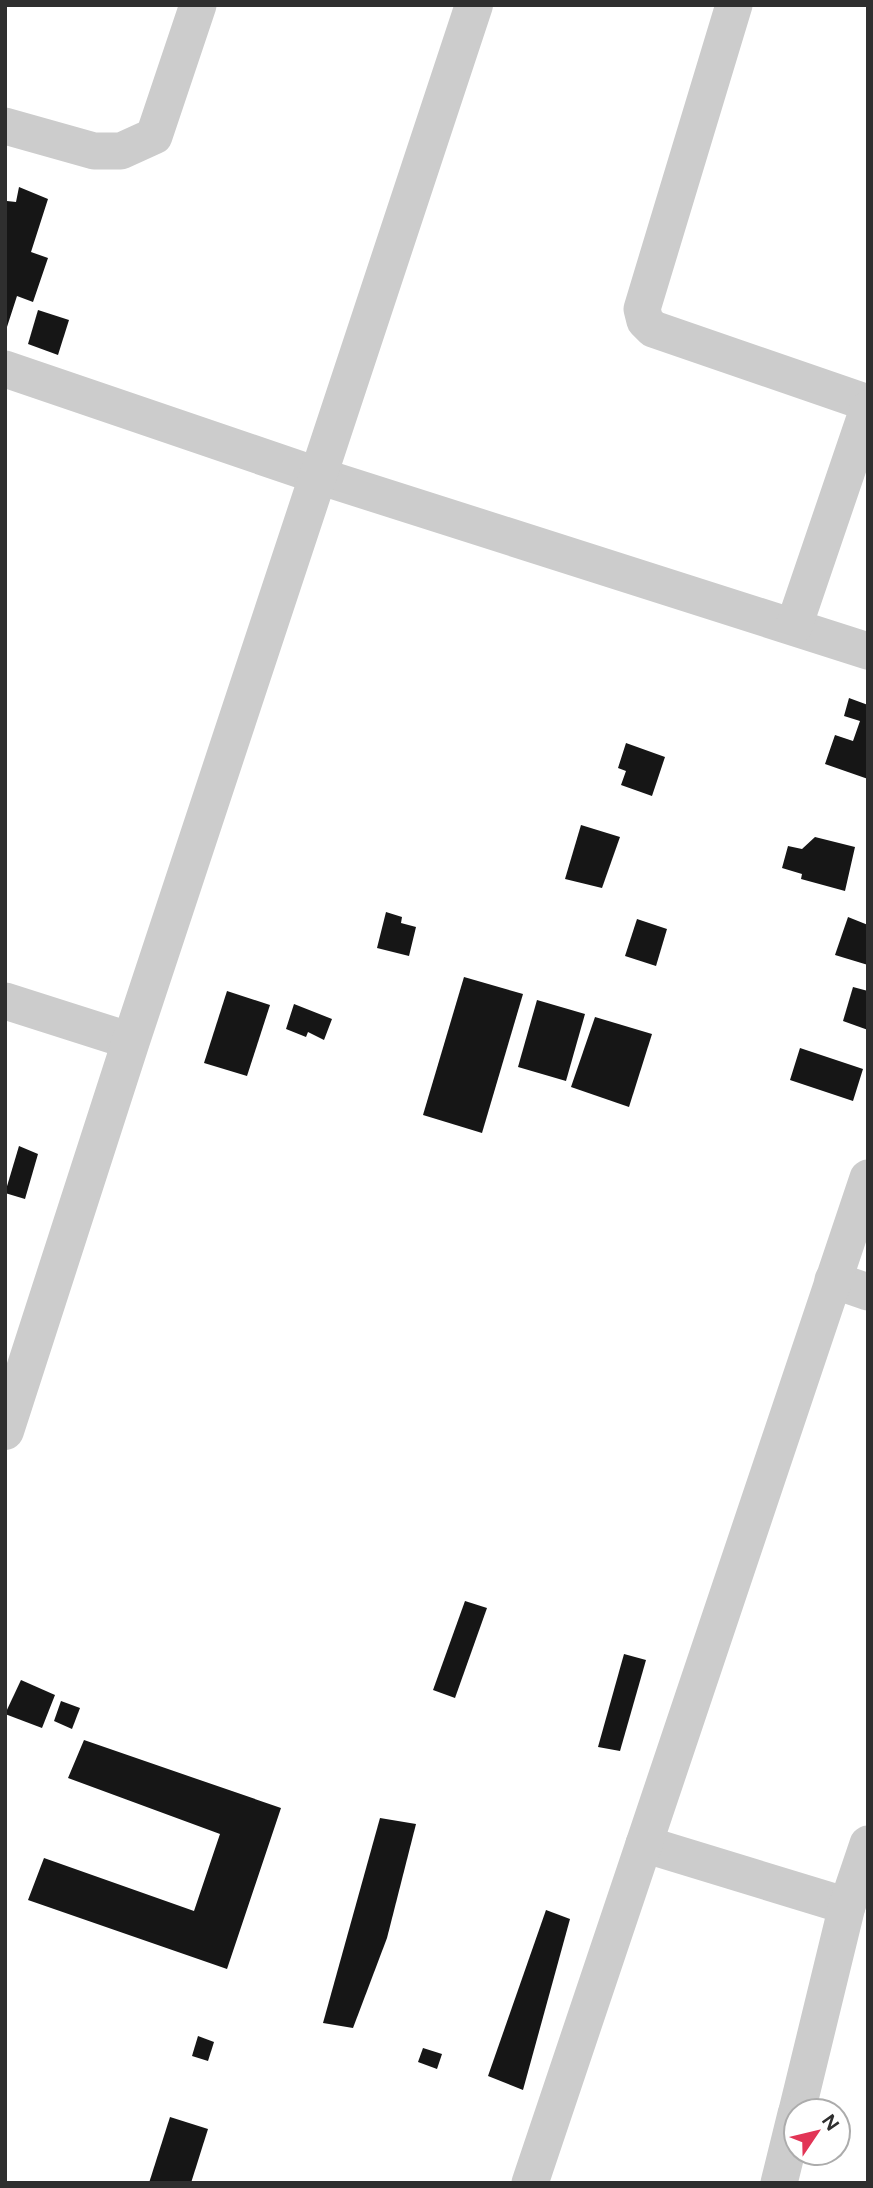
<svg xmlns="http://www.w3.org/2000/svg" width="873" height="2188" font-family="Figtree,sans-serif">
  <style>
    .building { fill: #161616 }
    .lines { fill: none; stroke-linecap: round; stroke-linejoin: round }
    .minor { stroke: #ccc; stroke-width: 37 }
    .tertiary { stroke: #ccc; stroke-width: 38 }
  </style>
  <rect width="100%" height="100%" fill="#fff"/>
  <g class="building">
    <path d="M 19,187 L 48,199 L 31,252 L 48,258 L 33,302 L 17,296 L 6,330 L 5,206 L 7,201 L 16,202 Z"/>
    <path d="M 38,310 L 69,320 L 58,355 L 28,344 Z"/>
    <path d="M 849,698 L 868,705 L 868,779 L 825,764 L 835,735 L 853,741 L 860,721 L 844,716 Z"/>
    <path d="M 626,743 L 665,757 L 652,796 L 621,785 L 626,771 L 618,768 Z"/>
    <path d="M 581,825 L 620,837 L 602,888 L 565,879 Z"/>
    <path d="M 815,837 L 855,847 L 845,891 L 801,879 L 802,874 L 782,868 L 788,846 L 802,849 Z"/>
    <path d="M 386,912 L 402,917 L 401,923 L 416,927 L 409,956 L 377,948 Z"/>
    <path d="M 848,917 L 868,925 L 868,965 L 835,955 Z"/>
    <path d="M 637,919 L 667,929 L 656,966 L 625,956 Z"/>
    <path d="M 464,977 L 523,994 L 482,1133 L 423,1115 Z"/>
    <path d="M 853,987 L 868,991 L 868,1030 L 843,1021 Z"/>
    <path d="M 227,991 L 270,1005 L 247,1076 L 204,1063 Z"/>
    <path d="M 537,1000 L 585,1014 L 566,1081 L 518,1067 Z"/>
    <path d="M 294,1004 L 332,1019 L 324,1040 L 308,1032 L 306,1037 L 286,1029 Z"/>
    <path d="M 595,1017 L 652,1034 L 629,1107 L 571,1087 Z"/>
    <path d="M 800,1048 L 863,1069 L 853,1101 L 790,1080 Z"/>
    <path d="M 19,1146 L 38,1154 L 25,1199 L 5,1193 Z"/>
    <path d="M 465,1601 L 487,1608 L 455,1698 L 433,1690 Z"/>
    <path d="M 624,1654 L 646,1660 L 620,1751 L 598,1747 Z"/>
    <path d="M 21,1680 L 55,1695 L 42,1728 L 5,1714 Z"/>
    <path d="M 61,1701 L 80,1708 L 72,1729 L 54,1721 Z"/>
    <path d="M 84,1740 L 281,1808 L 227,1969 L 28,1900 L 44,1858 L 194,1911 L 220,1834 L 68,1778 Z"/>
    <path d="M 380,1818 L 416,1824 L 387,1938 L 353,2028 L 323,2023 Z"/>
    <path d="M 546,1910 L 570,1919 L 523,2090 L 488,2076 Z"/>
    <path d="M 198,2036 L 214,2042 L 208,2061 L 192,2056 Z"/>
    <path d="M 423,2048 L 442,2054 L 437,2069 L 418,2062 Z"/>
    <path d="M 170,2117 L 208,2129 L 191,2183 L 149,2183 Z"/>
  </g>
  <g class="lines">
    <g class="minor">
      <path d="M 734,5 L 642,309 L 645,321 L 653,329 L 868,403"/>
      <path d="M 5,126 L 94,151 L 121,151 L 154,136 L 198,5"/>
      <path d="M 5,369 L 319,476 L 868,651"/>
      <path d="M 794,626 L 868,409"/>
      <path d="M 5,1001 L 131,1041"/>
      <path d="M 833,1280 L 868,1292"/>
      <path d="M 644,1844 L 847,1906"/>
      <path d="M 797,2111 L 847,1906 L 868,1844"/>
      <path d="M 530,2183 L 868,1178"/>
      <path d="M 779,2183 L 796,2114"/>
    </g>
    <path class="tertiary" d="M 5,1431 L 131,1041 L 474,5"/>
  </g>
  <rect width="873" height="2188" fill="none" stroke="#2f2f2f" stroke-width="14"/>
  <g transform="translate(817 2132) rotate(55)"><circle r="33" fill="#ffffff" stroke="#acacac" stroke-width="2"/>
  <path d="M0-5L12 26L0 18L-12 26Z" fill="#e23556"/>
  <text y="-10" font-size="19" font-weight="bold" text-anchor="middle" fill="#2f2f2f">N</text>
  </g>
</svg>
